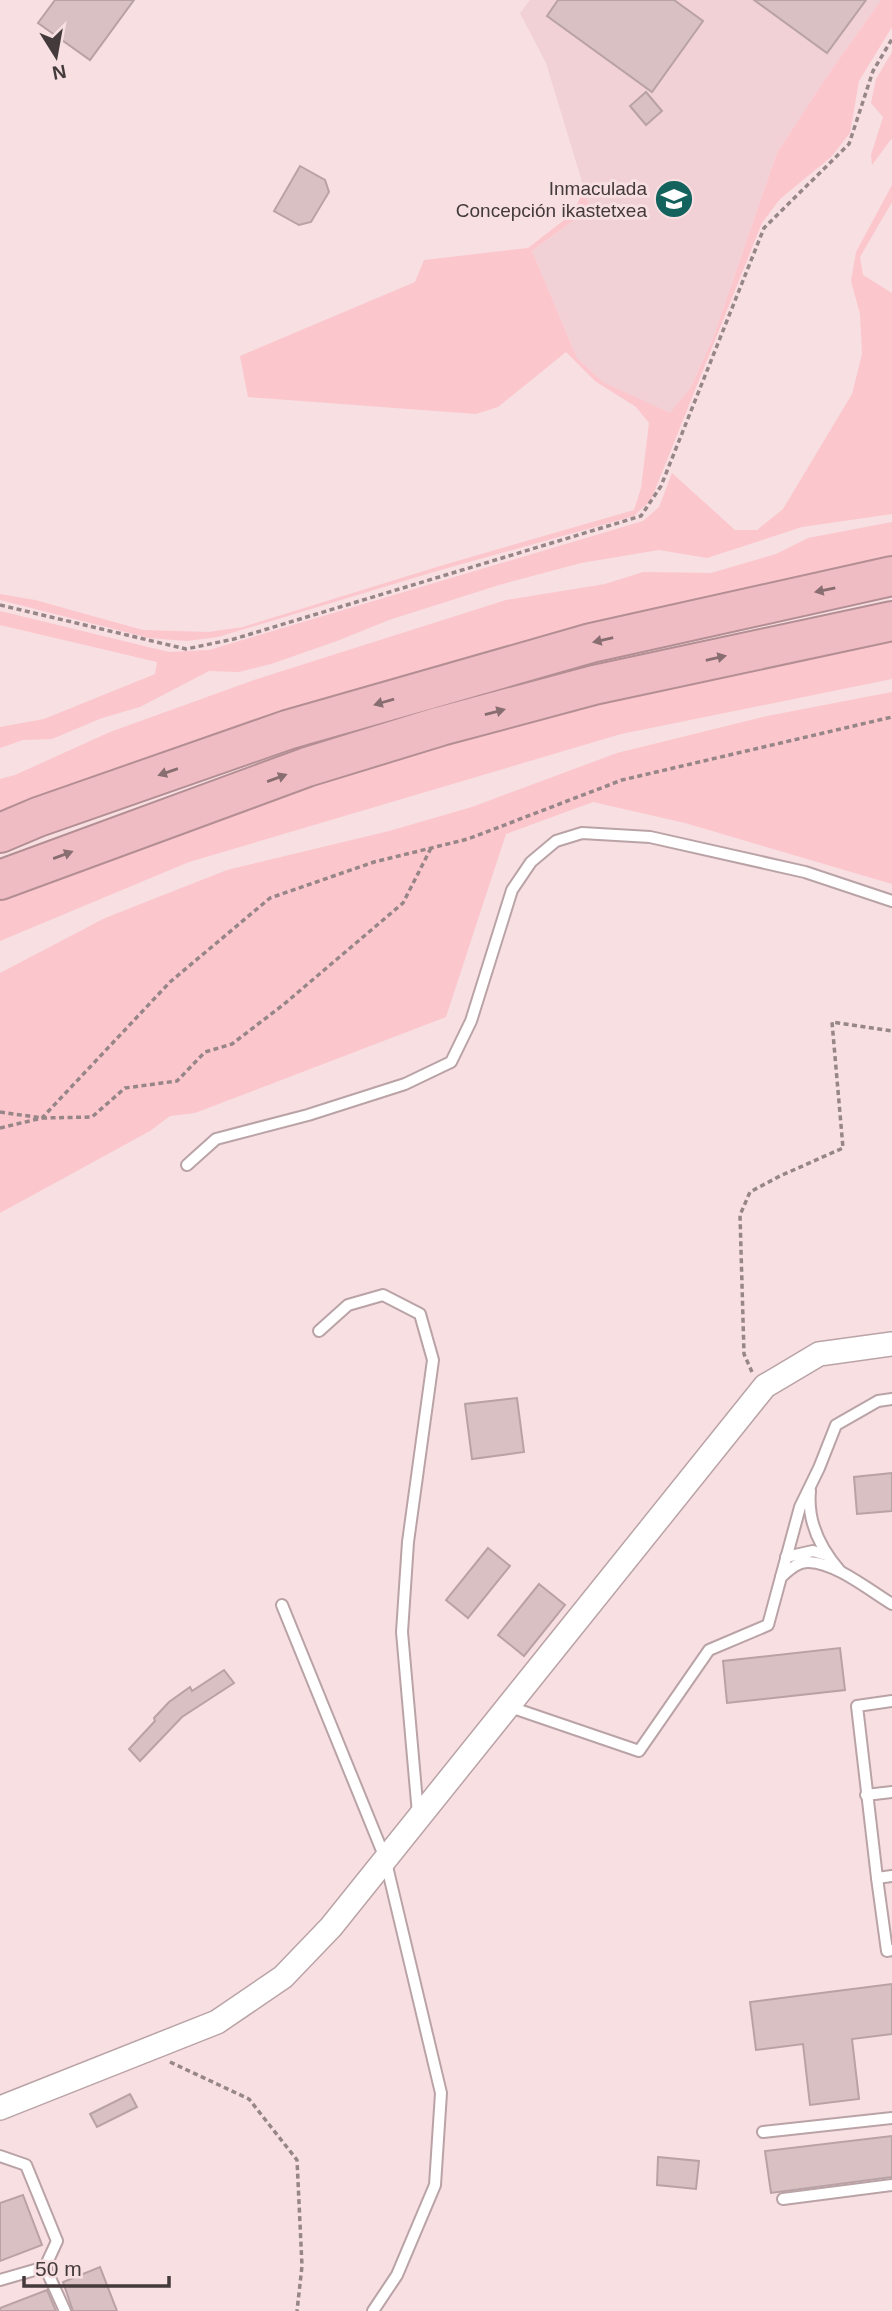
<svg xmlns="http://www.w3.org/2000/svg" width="892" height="2311" font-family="Arial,sans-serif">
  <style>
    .built { fill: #f1d1d6 }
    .green { fill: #fcc6cd }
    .building { fill: #d8c0c3; stroke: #b9a2a5; stroke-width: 2 }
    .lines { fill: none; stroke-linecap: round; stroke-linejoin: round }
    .service-casing { stroke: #baa3a6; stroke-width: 14 }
    .minor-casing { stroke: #baa3a6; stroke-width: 26 }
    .motorway-casing { stroke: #b38e93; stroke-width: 42 }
    .path { stroke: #978688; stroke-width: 3.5; stroke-dasharray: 5 3.5; stroke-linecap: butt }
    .service { stroke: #fff; stroke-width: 10 }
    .minor { stroke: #fff; stroke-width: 23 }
    .motorway { stroke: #efbcc3; stroke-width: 38 }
    .oneway { fill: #886e71 }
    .labels { text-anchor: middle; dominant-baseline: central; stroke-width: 6; stroke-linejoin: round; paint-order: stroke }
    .poi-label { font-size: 19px; fill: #443a3b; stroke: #f7dfe2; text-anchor: end }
  </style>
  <rect width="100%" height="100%" fill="#f7dfe2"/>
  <path class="built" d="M 530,0 L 881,0 L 825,79 L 777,153 L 713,338 L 691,387 L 670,414 L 603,382 L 577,358 L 532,251 L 590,208 L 546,63 L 520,13 Z"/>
  <g class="green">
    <path d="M 881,0 L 892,0 L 892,27 L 859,81 L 850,133 L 831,157 L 780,199 L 762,223 L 651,500 L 634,516 L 437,571 L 218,637 L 187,641 L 149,638 L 0,600 L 0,594 L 35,600 L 143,630 L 208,632 L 243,627 L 440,566 L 634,510 L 641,488 L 649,423 L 636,407 L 595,381 L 566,352 L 498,407 L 476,414 L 248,397 L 240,356 L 415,282 L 424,260 L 528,248 L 572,214 L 584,190 L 590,208 L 532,251 L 577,358 L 603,382 L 670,413 L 691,387 L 713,338 L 777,153 L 825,79 Z"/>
    <path d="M 892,52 L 892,138 L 872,165 L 871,155 L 883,117 L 871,103 L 876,79 Z"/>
    <path d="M 892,185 L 892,202 L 860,257 L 863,275 L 892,293 L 892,514 L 802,527 L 707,558 L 659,550 L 581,563 L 499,585 L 389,620 L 337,641 L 271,664 L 239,672 L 209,671 L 140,707 L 102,718 L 52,739 L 23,740 L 0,748 L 0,727 L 44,719 L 155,674 L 157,662 L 0,625 L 0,611 L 169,652 L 209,650 L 643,521 L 659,507 L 672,473 L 735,530 L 757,530 L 783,509 L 852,394 L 862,354 L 860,314 L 851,281 L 856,252 Z"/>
    <path d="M 892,522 L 892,562 C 737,594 581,626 429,669 C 283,711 142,766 0,820 L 0,779 L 15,775 L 110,732 L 254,680 L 506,600 L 605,584 L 643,572 L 711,573 L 776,554 L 808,538 Z"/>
    <path d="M 892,641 L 892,679 L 621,734 L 189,862 L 0,941 L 0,901 L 280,796 L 466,736 L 626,697 Z"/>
    <path d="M 892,692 L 892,884 L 685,823 L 593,802 L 506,834 L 446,1017 L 195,1113 L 170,1116 L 150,1131 L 0,1213 L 0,973 L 105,918 L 227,870 L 389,831 L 472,807 L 617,753 L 767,716 Z"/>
  </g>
  <g class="building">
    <path d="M 55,0 L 134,0 L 90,60 L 38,23 Z"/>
    <path d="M 558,0 L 674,0 L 703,21 L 652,92 L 547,16 Z"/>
    <path d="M 754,0 L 866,0 L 827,53 Z"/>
    <path d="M 646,92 L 662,111 L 646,125 L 630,106 Z"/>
    <path d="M 300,166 L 325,180 L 329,192 L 311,222 L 299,225 L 274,211 Z"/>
    <path d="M 517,1398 L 524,1452 L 472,1459 L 465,1404 Z"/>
    <path d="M 892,1473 L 892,1511 L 857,1514 L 854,1477 Z"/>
    <path d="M 488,1548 L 510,1566 L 468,1618 L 446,1600 Z"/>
    <path d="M 539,1584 L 565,1605 L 524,1656 L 498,1635 Z"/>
    <path d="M 840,1648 L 845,1690 L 727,1703 L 723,1661 Z"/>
    <path d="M 224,1670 L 234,1683 L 182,1717 L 140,1761 L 129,1749 L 155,1721 L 154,1718 L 169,1702 L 190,1687 L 192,1691 Z"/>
    <path d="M 892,1984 L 892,2034 L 852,2039 L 859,2099 L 810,2105 L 803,2044 L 756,2050 L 750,2002 Z"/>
    <path d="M 130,2094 L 137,2107 L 97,2127 L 90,2114 Z"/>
    <path d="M 892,2136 L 892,2177 L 771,2193 L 765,2151 Z"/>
    <path d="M 658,2157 L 699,2161 L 696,2189 L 657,2185 Z"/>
    <path d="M 23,2195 L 42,2245 L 0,2261 L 0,2203 Z"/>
    <path d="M 100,2267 L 117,2311 L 73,2311 L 63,2282 Z"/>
    <path d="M 47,2290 L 56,2311 L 0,2311 L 0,2308 Z"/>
  </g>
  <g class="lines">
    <g class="service-casing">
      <g id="service">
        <path d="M 187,1165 L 216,1139 L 308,1115 L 405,1084 L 451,1062 L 471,1021 L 512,890 L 531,862 L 556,841 L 582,833 L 650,837 L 805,872 L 892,901"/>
        <path d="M 319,1331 L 348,1305 L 383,1295 L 420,1314 L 433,1360 L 408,1542 L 402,1632 L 418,1814"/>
        <path d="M 810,1491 C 807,1521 820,1548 840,1571"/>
        <path d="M 786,1557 L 813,1551 L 826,1555"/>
        <path d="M 781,1577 C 789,1570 798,1561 809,1562 C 836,1563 869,1590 892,1604"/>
        <path d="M 282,1605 L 385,1858 L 441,2093 L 435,2185 L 397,2275 L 373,2311"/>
        <path d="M 892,1701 L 857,1706 L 877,1878 L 892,1876"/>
        <path d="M 507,1706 L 639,1751 L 709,1650 L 768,1625 L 800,1507 L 819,1468 L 836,1425 L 878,1401 L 892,1399"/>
        <path d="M 866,1795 L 892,1792"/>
        <path d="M 877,1878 L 887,1951 L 892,1950"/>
        <path d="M 763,2132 L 892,2118"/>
        <path d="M 0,2156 L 26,2165 L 57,2241 L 45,2267"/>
        <path d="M 783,2199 L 892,2185"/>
        <path d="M 0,2280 L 45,2267 L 65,2311"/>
      </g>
    </g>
    <g class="minor-casing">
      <path id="minor" d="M 0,2108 L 217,2022 L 283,1977 L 331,1927 L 765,1386 L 819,1354 L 892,1344"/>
    </g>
    <g class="motorway-casing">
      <g id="motorway">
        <path d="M 0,833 L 38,817 L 287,730 L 591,643 L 892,576"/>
        <path d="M 0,880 L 307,767 L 441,726 L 594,685 L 892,621"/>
      </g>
    </g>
    <g class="path">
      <path d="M 0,605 L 186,649 L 234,639 L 641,516 L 661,486 L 764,228 L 849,144 L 873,71 L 892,39"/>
      <path d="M 0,1112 L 42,1118 L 92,1117 L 125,1088 L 177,1081 L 205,1052 L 232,1044 L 283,1005 L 403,903 L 431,848"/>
      <path d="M 0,1128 L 42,1118 L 170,982 L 270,898 L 374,862 L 468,839 L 622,780 L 892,717"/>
      <path d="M 752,1372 L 744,1354 L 740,1215 L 750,1192 L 780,1176 L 843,1148 L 832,1022 L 892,1031"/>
      <path d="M 170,2062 L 249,2099 L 297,2160 L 302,2266 L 297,2311"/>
    </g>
    <use href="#service" class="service"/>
    <use href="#minor" class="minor"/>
    <use href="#motorway" class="motorway"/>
  </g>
  <defs><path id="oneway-solid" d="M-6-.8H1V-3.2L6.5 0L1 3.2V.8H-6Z" transform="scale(1.75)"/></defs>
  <g class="oneway">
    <use href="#oneway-solid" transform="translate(825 590) rotate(168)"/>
    <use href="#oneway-solid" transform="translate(603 640) rotate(167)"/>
    <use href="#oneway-solid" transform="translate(716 658) rotate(-13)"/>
    <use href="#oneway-solid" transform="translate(384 702) rotate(164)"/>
    <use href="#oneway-solid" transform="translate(495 712) rotate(-15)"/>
    <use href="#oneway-solid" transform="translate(168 772) rotate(161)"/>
    <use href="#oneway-solid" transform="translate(277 778) rotate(-20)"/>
    <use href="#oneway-solid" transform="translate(63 855) rotate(-20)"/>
  </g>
  <defs>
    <g id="school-disc" transform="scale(2.0125)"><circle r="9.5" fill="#14625d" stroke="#f7dfe2"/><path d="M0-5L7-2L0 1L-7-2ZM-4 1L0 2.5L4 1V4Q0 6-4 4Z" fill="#fff"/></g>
  </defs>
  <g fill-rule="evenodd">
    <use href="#school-disc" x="674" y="199"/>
  </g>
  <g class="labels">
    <g class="poi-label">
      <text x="647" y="188">Inmaculada<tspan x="647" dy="22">Concepción ikastetxea</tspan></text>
    </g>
  </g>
  <g transform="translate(56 56) rotate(169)" stroke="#f7dfe2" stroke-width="5" paint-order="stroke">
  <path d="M0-5L12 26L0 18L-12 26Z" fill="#443a3b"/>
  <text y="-10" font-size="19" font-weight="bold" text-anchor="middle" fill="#443a3b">N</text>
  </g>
  <path d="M24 2276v10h145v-10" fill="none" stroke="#443a3b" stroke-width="3.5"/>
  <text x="35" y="2276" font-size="21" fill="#443a3b" stroke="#f7dfe2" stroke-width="5" paint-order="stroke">50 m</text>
</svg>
